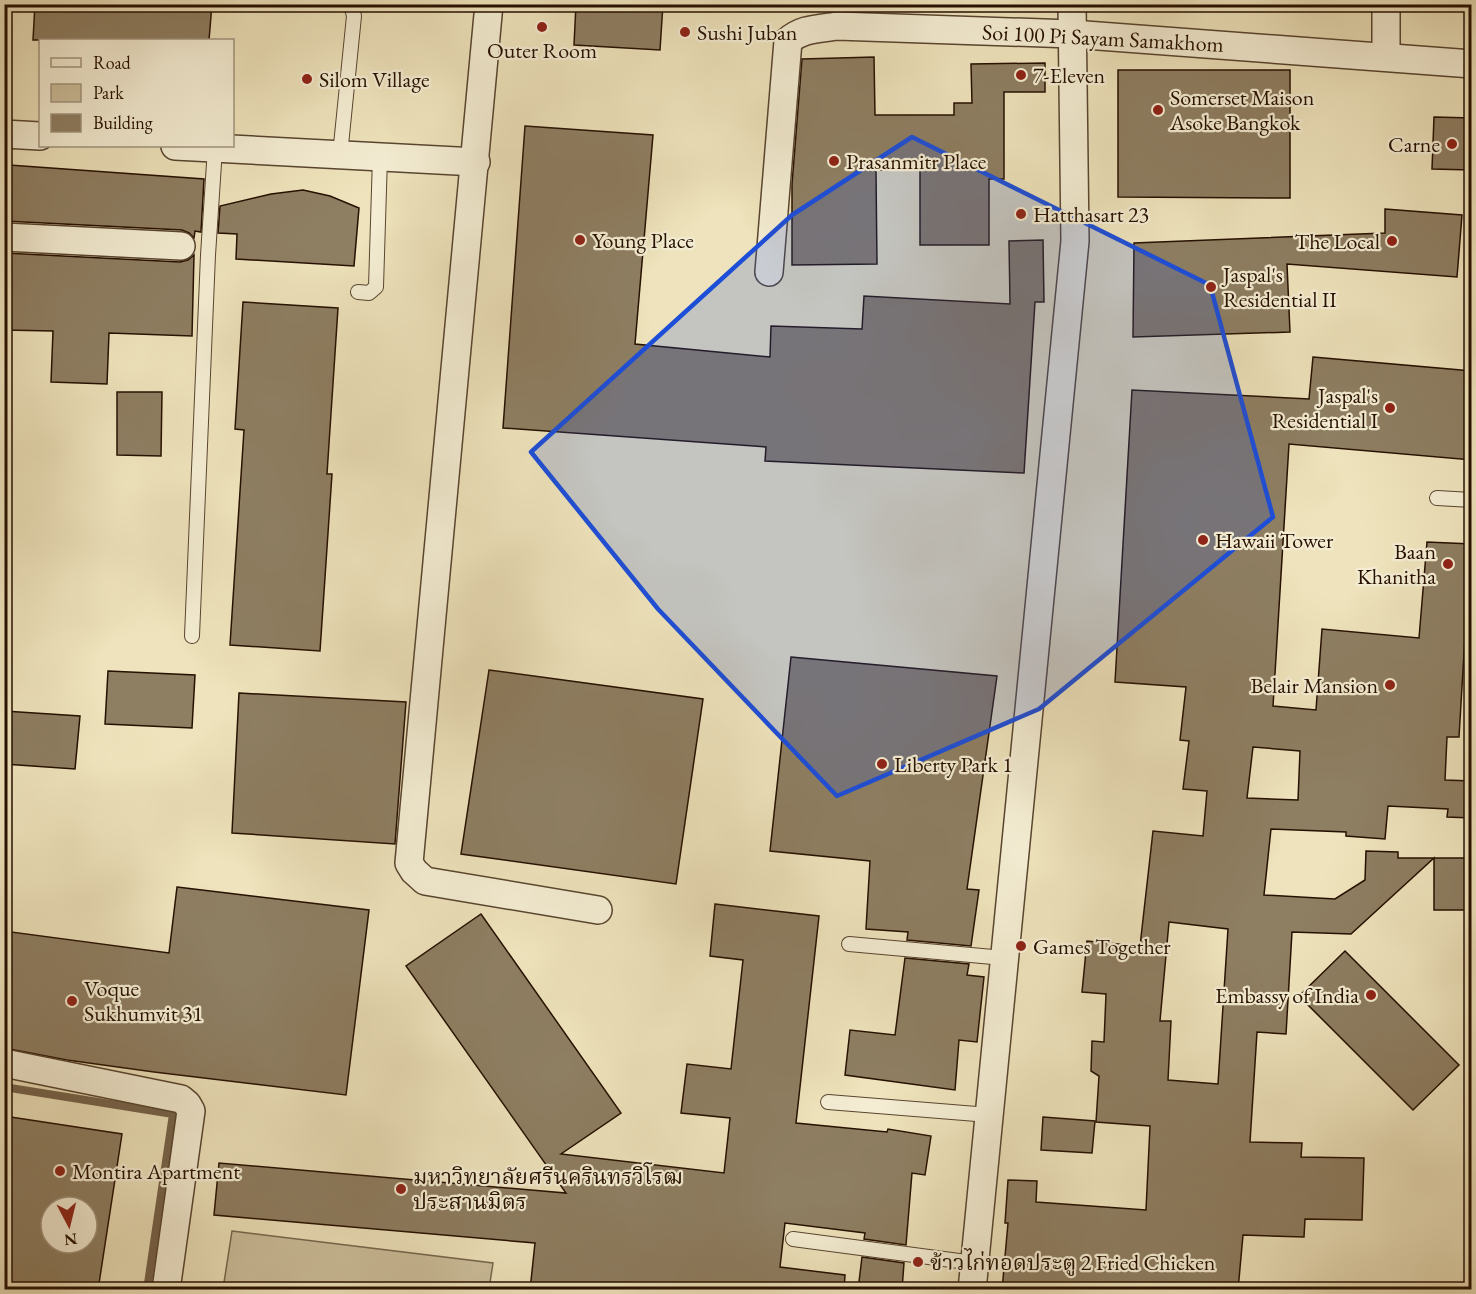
<svg xmlns="http://www.w3.org/2000/svg" width="1476" height="1294" font-family="'EB Garamond','Noto Serif Thai',serif">
  <style>
    .green { fill: #ccbf9c; stroke: #79684e; stroke-width: 1.5 }
    .lines { fill: none; stroke-linecap: round; stroke-linejoin: round }
    .stream { stroke: #75634a; stroke-width: 8 }
    .building { fill: #8e7e62; stroke: #261000; stroke-width: 1.5; fill-rule: evenodd }
    .lane-casing { stroke: #58452f; stroke-width: 16 }
    .street-casing { stroke: #58452f; stroke-width: 30 }
    .lane { stroke: #f4edd3; stroke-width: 14 }
    .street { stroke: #f4edd3; stroke-width: 27 }
    .marked { fill: #1d4ed8; fill-opacity: 0.2; stroke: #1d4ed8; stroke-width: 4.5; stroke-linejoin: round }
    .poi-dot { fill: #8f2418; stroke: #f4edd3; stroke-width: 2 }
    .labels { text-anchor: middle; dominant-baseline: central; stroke-width: 4.5; stroke-linejoin: round; paint-order: stroke }
    .poi-label { font-size: 22px; fill: #261000; stroke: #f4edd3; text-anchor: start }
    .street-label { font-size: 22px; fill: #261000; stroke: #f4edd3 }
  </style>
  <rect width="100%" height="100%" fill="#eee3bc"/>
  <filter id="stains"><feTurbulence type="fractalNoise" baseFrequency=".00333" numOctaves="4"/><feColorMatrix values="0 0 0 0 .2 0 0 0 0 .09 0 0 0 0 .02 0 0 0 .5 -.17"/></filter>
  <radialGradient id="worn" r=".72"><stop offset=".6" stop-color="#630" stop-opacity="0"/><stop offset="1" stop-color="#630" stop-opacity=".3"/></radialGradient>
  <path class="green" d="M 232,1231 L 493,1263 L 489,1289 L 223,1289 Z"/>
  <g class="lines">
    <path class="stream" d="M 4,1087 L 173,1114 L 147,1290"/>
  </g>
  <g class="building">
    <path d="M 35,4 L 212,4 L 209,40 L 33,40 Z"/>
    <path d="M 576,4 L 663,4 L 660,50 L 574,45 Z"/>
    <path d="M 874,57 L 875,115 L 954,115 L 954,103 L 972,103 L 971,64 L 1045,63 L 1045,92 L 1004,92 L 1004,179 L 989,179 L 989,245 L 920,245 L 920,170 L 876,170 L 877,264 L 792,265 L 792,184 L 802,59 Z"/>
    <path d="M 1118,70 L 1290,70 L 1290,198 L 1118,197 Z"/>
    <path d="M 1434,117 L 1472,118 L 1472,170 L 1432,169 Z"/>
    <path d="M 525,126 L 653,135 L 635,344 L 770,357 L 771,326 L 862,329 L 864,296 L 1010,304 L 1009,241 L 1043,240 L 1044,302 L 1035,302 L 1024,473 L 765,461 L 766,447 L 503,428 Z"/>
    <path d="M 9,165 L 204,179 L 201,232 L 195,231 L 194,238 L 189,233 L 182,230 L 5,221 Z"/>
    <path d="M 303,190 L 330,196 L 359,208 L 354,266 L 236,259 L 237,234 L 218,233 L 220,206 L 271,194 Z"/>
    <path d="M 1385,209 L 1462,215 L 1457,277 L 1287,264 L 1290,332 L 1133,337 L 1134,243 L 1385,233 Z"/>
    <path d="M 4,253 L 180,262 L 188,260 L 194,255 L 192,336 L 109,333 L 107,384 L 51,382 L 53,331 L 4,330 Z"/>
    <path d="M 243,302 L 338,308 L 327,474 L 332,474 L 320,651 L 230,645 L 244,430 L 235,429 Z"/>
    <path d="M 1313,357 L 1472,371 L 1472,460 L 1289,444 L 1273,706 L 1316,710 L 1322,629 L 1419,638 L 1427,542 L 1472,544 L 1472,620 L 1466,620 L 1459,737 L 1447,737 L 1445,780 L 1472,781 L 1472,818 L 1447,817 L 1448,809 L 1388,806 L 1385,839 L 1346,836 L 1346,832 L 1271,829 L 1264,895 L 1335,899 L 1365,880 L 1366,851 L 1398,852 L 1398,858 L 1472,858 L 1472,910 L 1434,910 L 1434,858 L 1351,934 L 1292,932 L 1286,1034 L 1257,1032 L 1250,1142 L 1302,1143 L 1301,1157 L 1364,1158 L 1362,1220 L 1305,1219 L 1304,1237 L 1243,1235 L 1238,1290 L 1002,1290 L 1008,1223 L 1005,1223 L 1008,1180 L 1037,1181 L 1036,1202 L 1146,1210 L 1150,1126 L 1096,1122 L 1099,1076 L 1091,1071 L 1092,1041 L 1104,1042 L 1106,994 L 1082,992 L 1087,941 L 1140,946 L 1153,831 L 1203,836 L 1207,791 L 1183,789 L 1189,741 L 1180,740 L 1186,687 L 1115,682 L 1132,390 L 1309,399 ZM 1253,747 L 1300,751 L 1298,800 L 1247,798 ZM 1169,922 L 1228,929 L 1218,1084 L 1168,1080 L 1171,1021 L 1160,1021 Z"/>
    <path d="M 117,392 L 162,392 L 161,456 L 117,455 Z"/>
    <path d="M 791,657 L 997,676 L 967,889 L 979,890 L 971,946 L 907,940 L 908,932 L 866,929 L 870,861 L 770,851 Z"/>
    <path d="M 489,670 L 703,699 L 676,884 L 461,854 Z"/>
    <path d="M 108,671 L 195,675 L 192,728 L 105,724 Z"/>
    <path d="M 239,693 L 406,702 L 395,844 L 232,833 Z"/>
    <path d="M 4,711 L 80,716 L 75,769 L 4,764 Z"/>
    <path d="M 177,887 L 369,910 L 346,1095 L 154,1072 L 67,1060 L 4,1048 L 4,931 L 169,953 Z"/>
    <path d="M 715,904 L 819,916 L 796,1123 L 887,1132 L 888,1129 L 931,1136 L 925,1175 L 912,1173 L 906,1245 L 864,1239 L 865,1233 L 785,1223 L 780,1267 L 845,1275 L 844,1290 L 530,1290 L 535,1243 L 214,1215 L 219,1163 L 566,1193 L 406,966 L 481,914 L 621,1113 L 561,1154 L 724,1173 L 730,1118 L 681,1113 L 687,1064 L 731,1069 L 743,960 L 710,956 Z"/>
    <path d="M 1345,951 L 1459,1065 L 1413,1110 L 1299,996 Z"/>
    <path d="M 905,958 L 969,964 L 967,975 L 984,977 L 977,1042 L 959,1040 L 955,1090 L 845,1075 L 850,1030 L 895,1035 Z"/>
    <path d="M 4,1116 L 122,1134 L 98,1290 L 4,1290 ZM 51,1207 L 87,1207 L 87,1243 L 51,1243 Z"/>
    <path d="M 1043,1117 L 1095,1121 L 1092,1153 L 1041,1150 Z"/>
    <path d="M 862,1257 L 904,1263 L 902,1290 L 858,1290 Z"/>
  </g>
  <g class="lines">
    <g class="lane-casing">
      <g id="lane">
        <path d="M 340,155 L 354,16 L 352,8 L 347,4"/>
        <path d="M 358,292 L 369,293 L 376,287 L 380,157"/>
        <path d="M 1437,498 L 1472,500"/>
        <path d="M 192,636 L 208,255 L 215,148"/>
        <path d="M 849,944 L 1004,958"/>
        <path d="M 828,1102 L 989,1115"/>
        <path d="M 793,1239 L 974,1263"/>
      </g>
    </g>
    <g class="street-casing">
      <g id="street">
        <path d="M 489,4 L 409,863 L 414,871 L 425,881 L 598,910"/>
        <path d="M 1386,56 L 1386,4"/>
        <path d="M 4,134 L 40,136"/>
        <path d="M 175,146 L 476,162"/>
        <path d="M 4,237 L 181,246"/>
        <path d="M 769,272 L 788,41 C 802,28 819,29 837,26 L 1072,34 L 1472,64"/>
        <path d="M 4,1063 L 181,1099 L 187,1104 L 191,1111 L 166,1290"/>
        <path d="M 972,1290 L 1075,241 L 1072,4"/>
      </g>
    </g>
    <use href="#lane" class="lane"/>
    <use href="#street" class="street"/>
  </g>
  <path class="marked" d="M 912,137 L 1210,285 L 1273,517 L 1039,709 L 837,796 L 658,609 L 531,452 L 792,215 Z"/>
  <g class="poi-dot">
    <circle cx="542" cy="27" r="6"/>
    <circle cx="685" cy="32" r="6"/>
    <circle cx="1021" cy="75" r="6"/>
    <circle cx="307" cy="79" r="6"/>
    <circle cx="1158" cy="110" r="6"/>
    <circle cx="1452" cy="144" r="6"/>
    <circle cx="834" cy="161" r="6"/>
    <circle cx="1021" cy="214" r="6"/>
    <circle cx="580" cy="240" r="6"/>
    <circle cx="1392" cy="241" r="6"/>
    <circle cx="1211" cy="287" r="6"/>
    <circle cx="1390" cy="408" r="6"/>
    <circle cx="1203" cy="540" r="6"/>
    <circle cx="1448" cy="564" r="6"/>
    <circle cx="1390" cy="685" r="6"/>
    <circle cx="882" cy="764" r="6"/>
    <circle cx="1021" cy="946" r="6"/>
    <circle cx="1371" cy="995" r="6"/>
    <circle cx="72" cy="1001" r="6"/>
    <circle cx="60" cy="1171" r="6"/>
    <circle cx="401" cy="1189" r="6"/>
    <circle cx="918" cy="1262" r="6"/>
  </g>
  <g class="labels">
    <g class="poi-label">
      <text x="697" y="32">Sushi Juban</text>
      <text x="542" y="50" text-anchor="middle">Outer Room</text>
      <text x="1033" y="75">7-Eleven</text>
      <text x="319" y="79">Silom Village</text>
      <text x="1170" y="97">Somerset Maison<tspan x="1170" dy="25">Asoke Bangkok</tspan></text>
      <text x="1440" y="144" text-anchor="end">Carne</text>
      <text x="846" y="161">Prasanmitr Place</text>
      <text x="1033" y="214">Hatthasart 23</text>
      <text x="592" y="240">Young Place</text>
      <text x="1380" y="241" text-anchor="end">The Local</text>
      <text x="1223" y="274">Jaspal's<tspan x="1223" dy="25">Residential II</tspan></text>
      <text x="1378" y="395" text-anchor="end">Jaspal's<tspan x="1378" dy="25">Residential I</tspan></text>
      <text x="1215" y="540">Hawaii Tower</text>
      <text x="1436" y="551" text-anchor="end">Baan<tspan x="1436" dy="25">Khanitha</tspan></text>
      <text x="1378" y="685" text-anchor="end">Belair Mansion</text>
      <text x="894" y="764">Liberty Park 1</text>
      <text x="1033" y="946">Games Together</text>
      <text x="84" y="988">Voque<tspan x="84" dy="25">Sukhumvit 31</tspan></text>
      <text x="1359" y="995" text-anchor="end">Embassy of India</text>
      <text x="72" y="1171">Montira Apartment</text>
      <text x="413" y="1176">มหาวิทยาลัยศรีนครินทรวิโรฒ<tspan x="413" dy="25">ประสานมิตร</tspan></text>
      <text x="930" y="1262">ข้าวไก่ทอดประตู 2 Fried Chicken</text>
    </g>
    <g class="street-label">
      <text transform="translate(1103 38) rotate(3)">Soi 100 Pi Sayam Samakhom</text>
    </g>
  </g>
  <rect width="1476" height="1294" fill="none" stroke="#eee3bc" stroke-width="24"/>
  <rect x="6" y="6" width="1464" height="1282" fill="none" stroke="#261000" stroke-width="3"/>
  <rect x="12" y="12" width="1452" height="1270" fill="none" stroke="#261000" stroke-width="1.5"/>
  <rect x="39" y="39" width="195" height="108" fill="#f4edd3" stroke="#a2957f" stroke-width="1.5"/>
  <rect x="51" y="58" width="30" height="9" fill="#f4edd3" stroke="#a2957f" stroke-width="1.5"/>
  <text x="93" y="69" font-size="18" fill="#261000">Road</text>
  <rect x="51" y="84" width="30" height="18" fill="#ccbf9c" stroke="#a2957f" stroke-width="1.5"/>
  <text x="93" y="99" font-size="18" fill="#261000">Park</text>
  <rect x="51" y="114" width="30" height="18" fill="#8e7e62" stroke="#a2957f" stroke-width="1.5"/>
  <text x="93" y="129" font-size="18" fill="#261000">Building</text>
  <g transform="translate(69 1225) rotate(173)"><circle r="28" fill="#f4edd3" stroke="#a2957f" stroke-width="1.5"/>
  <path d="M0-4.5L10 22L0 15L-10 22Z" fill="#8f2418"/>
  <text y="-9" font-size="16" font-weight="bold" text-anchor="middle" fill="#261000">N</text>
  </g>
  <rect width="100%" height="100%" filter="url(#stains)"/>
  <rect width="100%" height="100%" fill="url(#worn)"/>
</svg>
